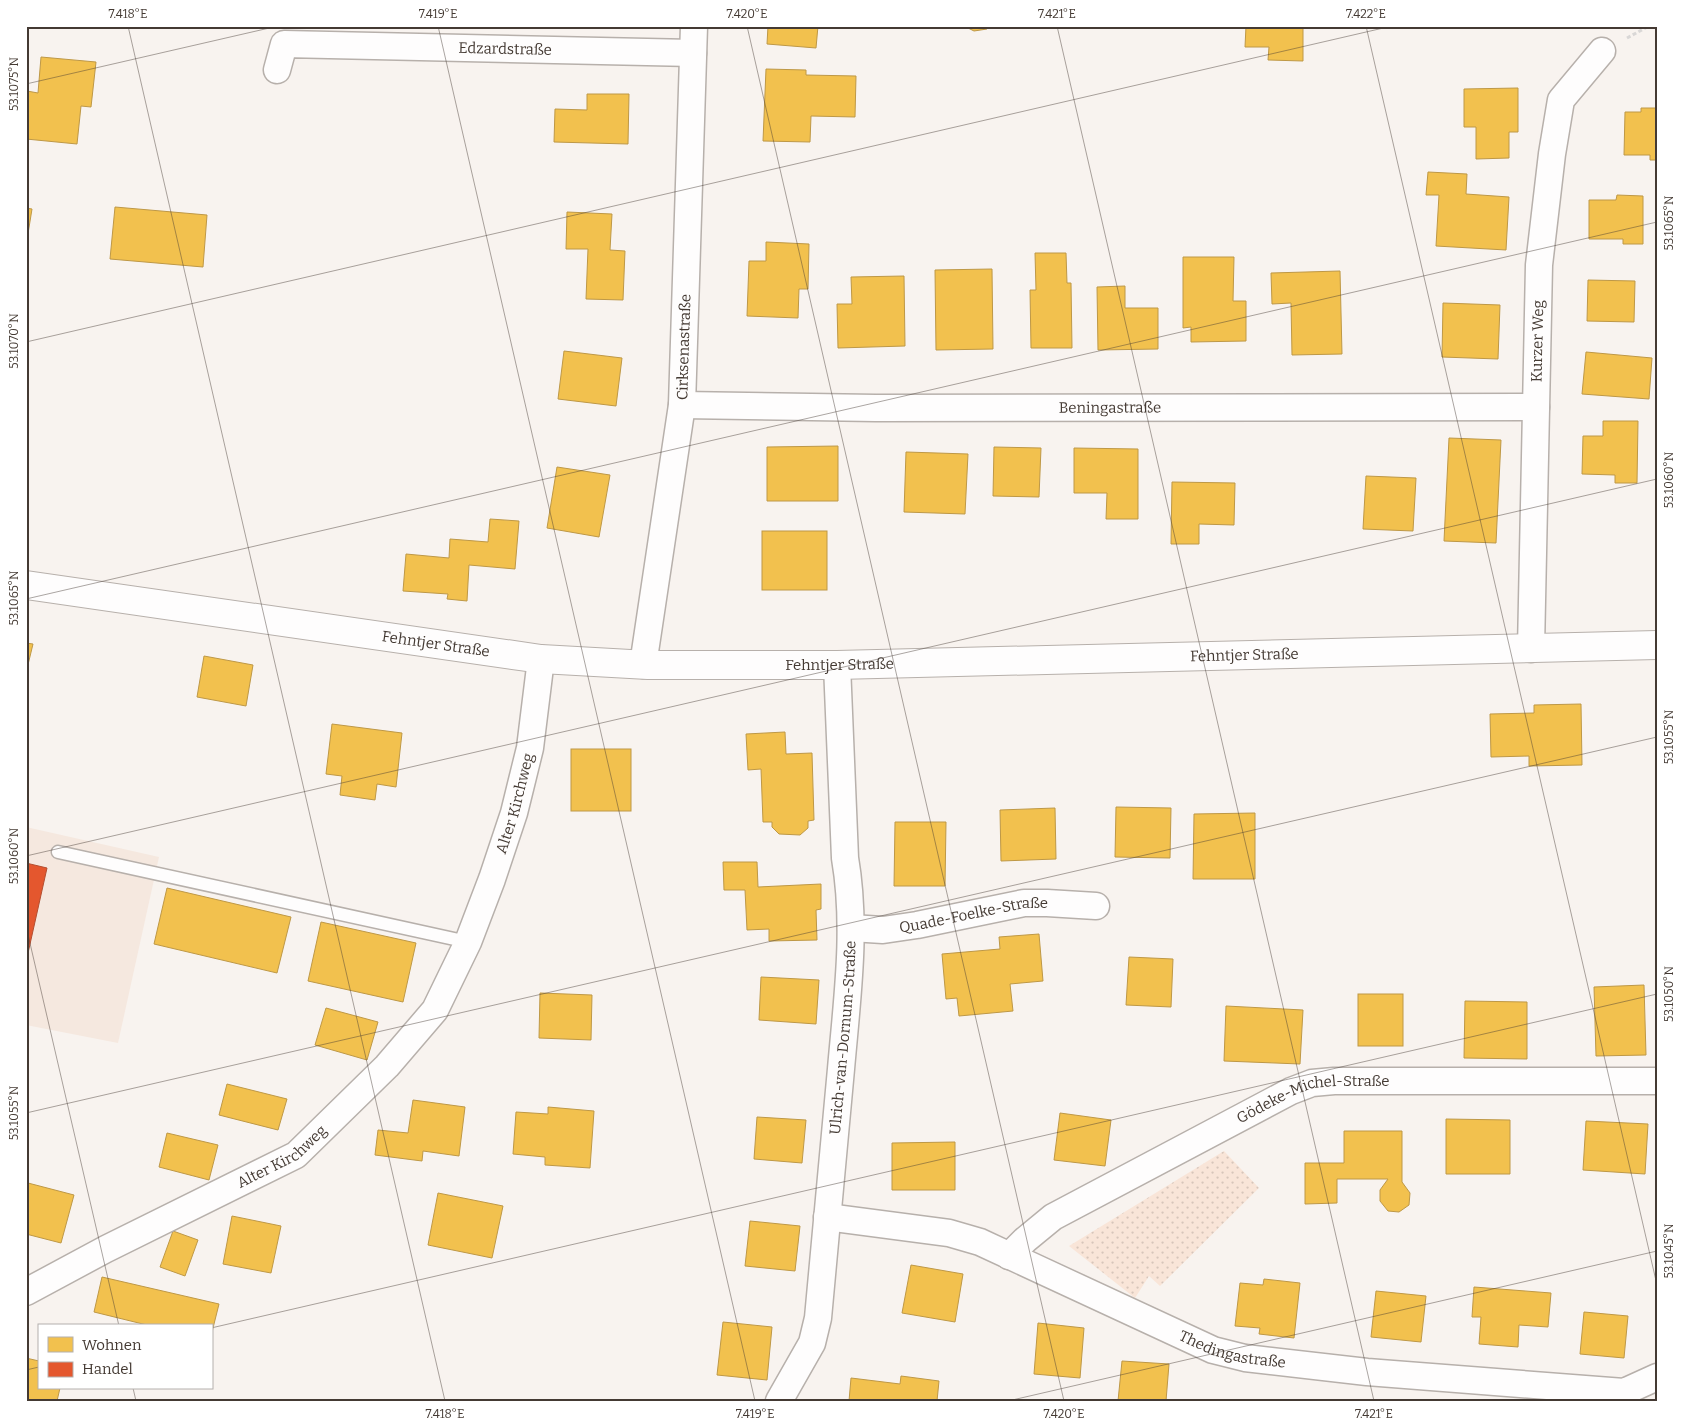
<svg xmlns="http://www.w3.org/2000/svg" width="1683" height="1427" font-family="Bitter,serif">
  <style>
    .built { fill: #f5e8df }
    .park { fill: url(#park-dots) }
    .homes { fill: #f2c14e; stroke: #be9846 }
    .shops { fill: #e4572e; stroke: #b44e30 }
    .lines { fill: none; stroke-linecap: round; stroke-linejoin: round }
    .service-casing { stroke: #b7b0ab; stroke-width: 15 }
    .minor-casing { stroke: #b7b0ab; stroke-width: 29 }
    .tertiary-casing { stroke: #b7b0ab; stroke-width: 30 }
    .path { stroke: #d9d7d6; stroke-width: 3; stroke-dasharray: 4 2.5; stroke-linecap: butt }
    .service { stroke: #fefdfd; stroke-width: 12 }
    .minor { stroke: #fefdfd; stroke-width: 26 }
    .tertiary { stroke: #fefdfd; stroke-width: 28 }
    .ticks { fill: none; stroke: #443a33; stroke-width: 1; stroke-opacity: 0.45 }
    .labels { text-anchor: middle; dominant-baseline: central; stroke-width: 5; stroke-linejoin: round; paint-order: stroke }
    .street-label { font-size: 15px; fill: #443a33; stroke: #fff }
    .neatline { fill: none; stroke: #443a33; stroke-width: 2 }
    .ticks-label { font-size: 12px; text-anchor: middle; fill: #443a33 }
  </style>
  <defs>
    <pattern id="park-dots" width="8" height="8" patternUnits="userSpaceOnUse" patternTransform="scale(1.25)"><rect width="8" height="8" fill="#f9e5d8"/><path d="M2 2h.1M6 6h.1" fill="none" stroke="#d7c5ba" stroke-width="1.8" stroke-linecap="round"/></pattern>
  </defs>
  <rect width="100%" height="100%" fill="#f8f3ef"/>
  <path class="built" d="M 26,827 L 159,857 L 118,1043 L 26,1025 Z"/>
  <path class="park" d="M 1224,1151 L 1259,1188 L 1160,1286 L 1149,1276 L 1135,1298 L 1069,1246 Z"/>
  <g class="homes">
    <path d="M 768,26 L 818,26 L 816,48 L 767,44 Z"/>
    <path d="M 989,26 L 987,29 L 974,31 L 966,27 Z"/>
    <path d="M 1246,26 L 1303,26 L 1303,61 L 1268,60 L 1269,47 L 1245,47 Z"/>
    <path d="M 41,57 L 96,62 L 91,107 L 81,106 L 77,144 L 26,139 L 27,91 L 38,93 Z"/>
    <path d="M 766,69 L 806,70 L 806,75 L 856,76 L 855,117 L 811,116 L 810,142 L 763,141 Z"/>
    <path d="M 1518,88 L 1518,132 L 1509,132 L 1509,158 L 1476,159 L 1476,127 L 1464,127 L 1464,89 Z"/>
    <path d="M 587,94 L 629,94 L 628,144 L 554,142 L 555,109 L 587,110 Z"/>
    <path d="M 1641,108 L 1657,108 L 1657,160 L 1650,160 L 1650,155 L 1624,155 L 1625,112 L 1641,112 Z"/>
    <path d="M 1428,172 L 1467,174 L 1466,194 L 1509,197 L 1506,250 L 1436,246 L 1439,195 L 1426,195 Z"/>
    <path d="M 1617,195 L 1643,196 L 1643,244 L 1623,244 L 1623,239 L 1589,239 L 1589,200 L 1616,200 Z"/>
    <path d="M 115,207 L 207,215 L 203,267 L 110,259 Z"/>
    <path d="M 26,208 L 32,209 L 26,246 Z"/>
    <path d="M 567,212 L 612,214 L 610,250 L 625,251 L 623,300 L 586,299 L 588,249 L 566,249 Z"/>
    <path d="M 766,242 L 809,244 L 808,289 L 799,289 L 798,318 L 747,316 L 749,261 L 766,261 Z"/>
    <path d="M 1035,253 L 1066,253 L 1067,283 L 1071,283 L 1072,348 L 1031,348 L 1030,290 L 1036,290 Z"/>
    <path d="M 1183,257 L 1234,257 L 1233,301 L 1246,301 L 1246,341 L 1191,342 L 1191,327 L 1183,328 Z"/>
    <path d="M 992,269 L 993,349 L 936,350 L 935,270 Z"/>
    <path d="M 1340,271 L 1342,354 L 1292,355 L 1291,303 L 1272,304 L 1271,273 Z"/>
    <path d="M 904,276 L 905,346 L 838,348 L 837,304 L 852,304 L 851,277 Z"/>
    <path d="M 1588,280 L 1635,281 L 1634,322 L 1587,321 Z"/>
    <path d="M 1125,286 L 1125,308 L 1158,308 L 1158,349 L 1098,350 L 1097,287 Z"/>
    <path d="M 1443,303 L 1500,305 L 1498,359 L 1442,357 Z"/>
    <path d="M 564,351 L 622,358 L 616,406 L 558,399 Z"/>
    <path d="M 1586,352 L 1652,358 L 1649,399 L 1582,394 Z"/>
    <path d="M 1603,421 L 1638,421 L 1637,483 L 1615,483 L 1615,475 L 1582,474 L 1583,436 L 1603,436 Z"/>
    <path d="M 1449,438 L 1501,440 L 1496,543 L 1444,541 Z"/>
    <path d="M 838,446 L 838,501 L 767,501 L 767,447 Z"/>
    <path d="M 994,447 L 1041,448 L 1039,497 L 993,496 Z"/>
    <path d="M 1074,448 L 1138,449 L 1138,519 L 1106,519 L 1107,493 L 1074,493 Z"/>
    <path d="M 906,452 L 968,454 L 965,514 L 904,512 Z"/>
    <path d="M 557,467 L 610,475 L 599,537 L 547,528 Z"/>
    <path d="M 1366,476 L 1416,478 L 1413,531 L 1363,529 Z"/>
    <path d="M 1172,482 L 1235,483 L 1234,525 L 1199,524 L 1199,544 L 1171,544 Z"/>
    <path d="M 490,519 L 519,521 L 515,569 L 469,565 L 467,601 L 447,599 L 448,594 L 403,591 L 406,554 L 449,558 L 450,539 L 488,542 Z"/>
    <rect x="762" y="531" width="65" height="59"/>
    <path d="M 26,643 L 33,644 L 26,673 Z"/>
    <path d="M 204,656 L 253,665 L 246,706 L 197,697 Z"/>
    <path d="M 1581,704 L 1582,765 L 1529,766 L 1529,756 L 1491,757 L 1490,714 L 1534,713 L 1534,705 Z"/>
    <path d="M 332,724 L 402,733 L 396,787 L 377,784 L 375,800 L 340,795 L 342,776 L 326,774 Z"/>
    <path d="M 785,732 L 786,754 L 812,753 L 814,820 L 808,821 L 808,828 L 800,835 L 779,834 L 772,827 L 772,822 L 763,822 L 761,769 L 748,770 L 746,734 Z"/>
    <rect x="571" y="749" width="60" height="62"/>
    <path d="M 1116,807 L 1171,808 L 1170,858 L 1115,857 Z"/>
    <path d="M 1055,808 L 1056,859 L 1001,861 L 1000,810 Z"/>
    <path d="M 1255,813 L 1255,879 L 1193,879 L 1194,814 Z"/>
    <path d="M 895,822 L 946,822 L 945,886 L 894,886 Z"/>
    <path d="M 723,862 L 757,862 L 758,887 L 821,884 L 821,909 L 816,910 L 817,940 L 769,941 L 769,929 L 747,930 L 745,890 L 724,890 Z"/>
    <path d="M 167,888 L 291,917 L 277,973 L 154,944 Z"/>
    <path d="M 321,922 L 416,943 L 403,1002 L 308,981 Z"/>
    <path d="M 1039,934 L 1043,981 L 1010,984 L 1013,1011 L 959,1016 L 957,998 L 946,999 L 942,954 L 1000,949 L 999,937 Z"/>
    <path d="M 1129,957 L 1173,959 L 1171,1007 L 1126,1005 Z"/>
    <path d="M 761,977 L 819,980 L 816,1024 L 759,1020 Z"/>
    <path d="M 1644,985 L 1646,1055 L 1596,1056 L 1594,987 Z"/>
    <path d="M 540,993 L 592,995 L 591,1040 L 539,1038 Z"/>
    <rect x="1358" y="994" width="45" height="52"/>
    <path d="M 1465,1001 L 1527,1002 L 1527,1059 L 1464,1058 Z"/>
    <path d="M 1226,1006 L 1303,1010 L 1300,1064 L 1224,1061 Z"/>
    <path d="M 326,1008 L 378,1022 L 367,1060 L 315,1045 Z"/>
    <path d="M 227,1084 L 287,1099 L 278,1130 L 219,1115 Z"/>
    <path d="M 413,1100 L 465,1107 L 459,1156 L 423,1151 L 422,1161 L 375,1155 L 378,1130 L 408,1133 Z"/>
    <path d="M 548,1107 L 594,1111 L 590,1168 L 545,1165 L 545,1157 L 513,1154 L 516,1112 L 548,1114 Z"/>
    <path d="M 1060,1113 L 1111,1120 L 1105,1166 L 1054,1160 Z"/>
    <path d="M 757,1117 L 806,1120 L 802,1163 L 754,1159 Z"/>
    <path d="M 1446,1119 L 1510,1120 L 1510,1174 L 1446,1174 Z"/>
    <path d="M 1586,1121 L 1648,1124 L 1645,1174 L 1583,1170 Z"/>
    <path d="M 1344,1131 L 1402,1131 L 1402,1182 L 1410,1193 L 1409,1205 L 1399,1212 L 1388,1211 L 1380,1201 L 1380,1190 L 1388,1179 L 1337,1179 L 1337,1203 L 1305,1204 L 1305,1163 L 1344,1163 Z"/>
    <path d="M 167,1133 L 218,1145 L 209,1180 L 159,1167 Z"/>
    <path d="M 955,1142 L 955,1190 L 892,1190 L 892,1143 Z"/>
    <path d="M 28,1183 L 74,1195 L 61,1243 L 26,1234 L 26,1188 Z"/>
    <path d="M 438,1193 L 503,1206 L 492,1258 L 428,1245 Z"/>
    <path d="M 232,1216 L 281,1226 L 271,1273 L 223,1264 Z"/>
    <path d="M 750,1221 L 800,1226 L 795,1271 L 745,1266 Z"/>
    <path d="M 173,1231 L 198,1240 L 185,1276 L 160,1267 Z"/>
    <path d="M 911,1265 L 963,1274 L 955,1322 L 902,1313 Z"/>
    <path d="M 102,1277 L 219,1304 L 211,1336 L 211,1326 L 151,1326 L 94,1312 Z"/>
    <path d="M 1264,1279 L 1300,1283 L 1294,1338 L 1259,1334 L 1260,1328 L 1235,1326 L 1240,1283 L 1263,1285 Z"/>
    <path d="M 1474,1287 L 1551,1293 L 1548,1327 L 1519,1325 L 1518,1347 L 1479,1344 L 1481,1317 L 1472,1317 Z"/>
    <path d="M 1376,1291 L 1426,1296 L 1421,1342 L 1371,1337 Z"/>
    <path d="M 1584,1312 L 1628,1316 L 1624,1358 L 1580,1354 Z"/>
    <path d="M 723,1322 L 772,1327 L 767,1380 L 717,1375 Z"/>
    <path d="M 1038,1323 L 1084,1328 L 1080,1378 L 1034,1374 Z"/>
    <path d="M 26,1358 L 39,1361 L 39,1388 L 60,1388 L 57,1401 L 26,1401 Z"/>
    <path d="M 1122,1361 L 1169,1364 L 1166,1401 L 1118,1401 Z"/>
    <path d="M 901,1376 L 939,1381 L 937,1401 L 849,1401 L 851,1378 L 900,1384 Z"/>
  </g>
  <path class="shops" d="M 26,863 L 47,868 L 26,962 Z"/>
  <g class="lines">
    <g class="service-casing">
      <path id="service" d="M 58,852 L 468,942"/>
    </g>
    <g class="minor-casing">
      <g id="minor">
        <path id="s1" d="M 277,70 L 284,44 L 693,53"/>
        <path id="s2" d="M 682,405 L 876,408 L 1536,407"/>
        <path id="s3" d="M 1531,649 L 1539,265 L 1552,154 L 1561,100 L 1602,51"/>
        <path id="s4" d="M 643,665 L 682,405 L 694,26"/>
        <path id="s5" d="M 851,928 L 883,930 L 917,925 L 1024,903 L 1047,903 L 1096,906"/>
        <path id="s6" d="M 827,1217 L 949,1233 L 980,1242 L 1213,1350 L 1245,1358 L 1367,1372 L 1624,1392 L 1657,1377"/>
        <path id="s7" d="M 1009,1256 L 1025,1240 L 1053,1217 L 1291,1091 L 1312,1083 L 1334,1081 L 1657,1081"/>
        <path id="s8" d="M 26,1292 L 106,1249 L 296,1155 L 387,1066 L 435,1010 L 468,942 L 492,879 L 514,813 L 530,748 L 541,659"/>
        <path id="s9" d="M 779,1401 L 812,1343 L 818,1318 C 825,1235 833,1152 841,1069 C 847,999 857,928 845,858 L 837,665"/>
      </g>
    </g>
    <g class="tertiary-casing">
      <g id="tertiary">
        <path id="s10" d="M 26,585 L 541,659 L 648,665 L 837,665 L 1657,645"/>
      </g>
    </g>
    <path class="path" d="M 1627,38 L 1649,26"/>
    <use href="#service" class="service"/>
    <use href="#minor" class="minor"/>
    <use href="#tertiary" class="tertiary"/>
  </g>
  <path class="ticks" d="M 128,26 L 445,1401M 438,26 L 755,1401M 747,26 L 1064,1401M 1057,26 L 1374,1401M 1366,26 L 1657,1285M 26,84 L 278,26M 26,342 L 1392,26M 26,599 L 1657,222M 26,856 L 1657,479M 26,926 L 119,1326M 26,1113 L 1657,737M 211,1328 L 1657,994M 26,1370 L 39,1367M 133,1388 L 136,1401M 1008,1401 L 1657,1251"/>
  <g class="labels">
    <g class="street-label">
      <text stroke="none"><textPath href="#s1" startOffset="248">Edzardstraße</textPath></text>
      <text stroke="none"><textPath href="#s3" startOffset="308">Kurzer Weg</textPath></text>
      <text stroke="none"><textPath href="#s4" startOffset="321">Cirksenastraße</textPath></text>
      <text stroke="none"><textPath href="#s2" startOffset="428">Beningastraße</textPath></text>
      <text stroke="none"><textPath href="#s10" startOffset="414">Fehntjer Straße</textPath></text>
      <text stroke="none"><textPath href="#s10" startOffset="1224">Fehntjer Straße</textPath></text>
      <text stroke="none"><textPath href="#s10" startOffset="819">Fehntjer Straße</textPath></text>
      <text stroke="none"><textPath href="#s8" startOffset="726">Alter Kirchweg</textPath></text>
      <text stroke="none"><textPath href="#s5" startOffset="124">Quade-Foelke-Straße</textPath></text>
      <text stroke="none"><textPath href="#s9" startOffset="374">Ulrich-van-Dornum-Straße</textPath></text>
      <text stroke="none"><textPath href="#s7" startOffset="348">Gödeke-Michel-Straße</textPath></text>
      <text stroke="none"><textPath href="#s8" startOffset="290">Alter Kirchweg</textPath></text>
      <text stroke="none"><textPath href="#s6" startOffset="431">Thedingastraße</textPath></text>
    </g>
  </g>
  <rect width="1683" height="1427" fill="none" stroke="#ffffff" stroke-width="55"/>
  <rect x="38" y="1324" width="175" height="65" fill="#ffffff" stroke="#b4b0ad"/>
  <rect x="48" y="1337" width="25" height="15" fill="#f2c14e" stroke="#b4b0ad"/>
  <text x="82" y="1350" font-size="15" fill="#443a33">Wohnen</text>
  <rect x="48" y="1362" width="25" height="15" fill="#e4572e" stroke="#b4b0ad"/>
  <text x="82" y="1374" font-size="15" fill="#443a33">Handel</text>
  <rect x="28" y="28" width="1628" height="1372" class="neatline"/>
  <g class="ticks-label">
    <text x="128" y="18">7.418°E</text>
    <text x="438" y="18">7.419°E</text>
    <text x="747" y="18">7.420°E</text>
    <text x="1057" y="18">7.421°E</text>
    <text x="1366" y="18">7.422°E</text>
    <text transform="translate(14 84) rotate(-90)" y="4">53.1075°N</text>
    <text transform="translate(1669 223) rotate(-90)" y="4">53.1065°N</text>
    <text transform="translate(14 341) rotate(-90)" y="4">53.1070°N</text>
    <text transform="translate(1669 480) rotate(-90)" y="4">53.1060°N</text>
    <text transform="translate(14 598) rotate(-90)" y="4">53.1065°N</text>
    <text transform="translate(1669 737) rotate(-90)" y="4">53.1055°N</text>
    <text transform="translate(14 856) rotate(-90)" y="4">53.1060°N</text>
    <text transform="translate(1669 994) rotate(-90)" y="4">53.1050°N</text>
    <text transform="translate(14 1113) rotate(-90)" y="4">53.1055°N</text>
    <text transform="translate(1669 1251) rotate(-90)" y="4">53.1045°N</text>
    <text x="445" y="1418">7.418°E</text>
    <text x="755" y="1418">7.419°E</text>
    <text x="1064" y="1418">7.420°E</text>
    <text x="1374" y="1418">7.421°E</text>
  </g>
</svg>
